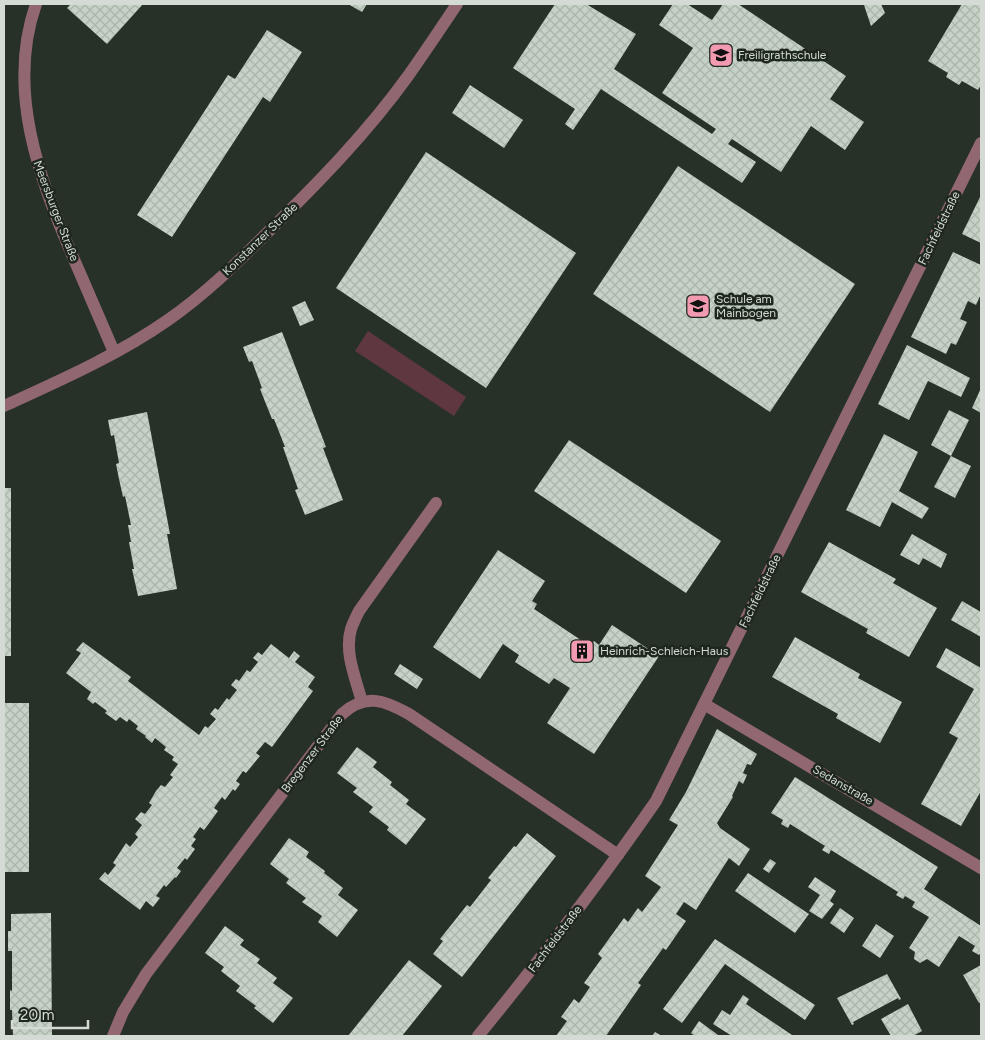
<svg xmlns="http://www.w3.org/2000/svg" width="985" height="1040" font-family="Figtree,sans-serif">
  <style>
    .pitch { fill: #5f3741 }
    .building { fill: url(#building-cross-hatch) }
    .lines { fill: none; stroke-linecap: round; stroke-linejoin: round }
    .minor { stroke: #916771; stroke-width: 12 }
    .labels { text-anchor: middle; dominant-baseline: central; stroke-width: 5; stroke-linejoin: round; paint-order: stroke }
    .poi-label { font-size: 12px; fill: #d4dad4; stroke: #1e271e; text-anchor: start }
    .street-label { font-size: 12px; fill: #d4dad4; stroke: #1e271e }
  </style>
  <defs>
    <pattern id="building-cross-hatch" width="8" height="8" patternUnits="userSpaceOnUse" patternTransform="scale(1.25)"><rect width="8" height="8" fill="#c6d2c6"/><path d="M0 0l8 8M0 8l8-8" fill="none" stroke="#abb5ab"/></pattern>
  </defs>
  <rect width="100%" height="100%" fill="#283128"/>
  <path class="pitch" d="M 368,331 L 466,397 L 454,416 L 355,351 Z"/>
  <g class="building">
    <path d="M 71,4 L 143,4 L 107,44 L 67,8 Z"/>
    <path d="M 348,4 L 367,4 L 362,12 Z"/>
    <path d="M 555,4 L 586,4 L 636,34 L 614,69 L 712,134 L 716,129 L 662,93 L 693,48 L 659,25 L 673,4 L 687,4 L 712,20 L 723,4 L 738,4 L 846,76 L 830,99 L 864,122 L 845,150 L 811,126 L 781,172 L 732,139 L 728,144 L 756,162 L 742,183 L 601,89 L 573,130 L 565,124 L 575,109 L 513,68 Z"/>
    <path d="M 869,4 L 881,4 L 885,13 L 871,26 L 864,5 Z"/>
    <path d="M 962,4 L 981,4 L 981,85 L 978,90 L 962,81 L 959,85 L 946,77 L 948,73 L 928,61 Z"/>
    <path d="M 267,30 L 302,52 L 270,102 L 263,97 L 172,237 L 137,215 L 228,75 L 235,79 Z"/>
    <path d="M 470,85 L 523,120 L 504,148 L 452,113 Z"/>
    <path d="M 426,152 L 576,253 L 486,388 L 336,288 Z"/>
    <path d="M 678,166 L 855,284 L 770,412 L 593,294 Z"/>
    <path d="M 981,195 L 981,243 L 962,234 Z"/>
    <path d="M 953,252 L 981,265 L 981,294 L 976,305 L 968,301 L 960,319 L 967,322 L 956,345 L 951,343 L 946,354 L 911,337 Z"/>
    <path d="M 305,301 L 314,320 L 300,326 L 292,307 Z"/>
    <path d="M 282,332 L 326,447 L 323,448 L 343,500 L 305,515 L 295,490 L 298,489 L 283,447 L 285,447 L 274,419 L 272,419 L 260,389 L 262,388 L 252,361 L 249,362 L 243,347 Z"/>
    <path d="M 907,345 L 970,378 L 961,397 L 928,381 L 909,420 L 878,404 Z"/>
    <path d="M 981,388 L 981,413 L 972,408 Z"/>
    <path d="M 949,410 L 969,420 L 951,456 L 931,445 Z"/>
    <path d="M 147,412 L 170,534 L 167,534 L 177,589 L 138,596 L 132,569 L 134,569 L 129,542 L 131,542 L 128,525 L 131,525 L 125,496 L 123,497 L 119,479 L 116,464 L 119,463 L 114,435 L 111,436 L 108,420 Z"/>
    <path d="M 884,434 L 918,452 L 899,491 L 929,508 L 922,519 L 892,502 L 880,527 L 846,510 Z"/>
    <path d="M 569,440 L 721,541 L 686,593 L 534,491 Z"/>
    <path d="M 951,456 L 971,466 L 955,498 L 934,487 Z"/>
    <rect x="4" y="488" width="7" height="168"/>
    <path d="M 912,534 L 947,554 L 941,568 L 923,558 L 919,565 L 900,555 Z"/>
    <path d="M 829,542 L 896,579 L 893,583 L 937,608 L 909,657 L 866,633 L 868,629 L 801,592 Z"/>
    <path d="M 498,550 L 545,581 L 532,601 L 537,604 L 534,609 L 590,646 L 594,641 L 599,645 L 612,625 L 659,656 L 594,754 L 547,723 L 570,688 L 554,678 L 549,684 L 515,662 L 519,655 L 503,644 L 480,679 L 433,647 Z"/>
    <path d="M 962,601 L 981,612 L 981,637 L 951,620 Z"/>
    <path d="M 795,637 L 860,674 L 858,678 L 902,702 L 880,743 L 836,718 L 838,714 L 772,677 Z"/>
    <path d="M 83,642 L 131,677 L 128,681 L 199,735 L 205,726 L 208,728 L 216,719 L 210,714 L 215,708 L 218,710 L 227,698 L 229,700 L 237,690 L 231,685 L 236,679 L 239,681 L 247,670 L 250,672 L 258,662 L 253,658 L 258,652 L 262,655 L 271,644 L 289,658 L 294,651 L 300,656 L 295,662 L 315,677 L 308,687 L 313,691 L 272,747 L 265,742 L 256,753 L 260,756 L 246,773 L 243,771 L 236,781 L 240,784 L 235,791 L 233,789 L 225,800 L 222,797 L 214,808 L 218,811 L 213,818 L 204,830 L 200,827 L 193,837 L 196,839 L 191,846 L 195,849 L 187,860 L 185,858 L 177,868 L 181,871 L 176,878 L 175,877 L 166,887 L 164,885 L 156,896 L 160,898 L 153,907 L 146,901 L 140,910 L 99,879 L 105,872 L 108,875 L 116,865 L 113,863 L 126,843 L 130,847 L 138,837 L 135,834 L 142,825 L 135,819 L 141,812 L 145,814 L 152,805 L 149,803 L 156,791 L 161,785 L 165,787 L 173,777 L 170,775 L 178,764 L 172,760 L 174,757 L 164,750 L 166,747 L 155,738 L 152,743 L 145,737 L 146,736 L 136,729 L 138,726 L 129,719 L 127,722 L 120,717 L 116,721 L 105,713 L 107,711 L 95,702 L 93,704 L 87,699 L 91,692 L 66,673 L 81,653 L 76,650 Z"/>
    <path d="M 946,648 L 981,668 L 981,791 L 961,826 L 921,804 L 958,738 L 949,733 L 974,689 L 936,667 Z"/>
    <path d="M 400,664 L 423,679 L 417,689 L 394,674 Z"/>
    <rect x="4" y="703" width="25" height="169"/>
    <path d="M 717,729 L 757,754 L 751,765 L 747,764 L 743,773 L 747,775 L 743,784 L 739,781 L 732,796 L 733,797 L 717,823 L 720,828 L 750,849 L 739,866 L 729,858 L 696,910 L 684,902 L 676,914 L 686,921 L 666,950 L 663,948 L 638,983 L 641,985 L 606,1036 L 556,1036 L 567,1021 L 561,1017 L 574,999 L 579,1003 L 590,987 L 584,983 L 602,958 L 598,954 L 624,918 L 628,922 L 638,908 L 642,912 L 661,887 L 645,876 L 678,825 L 669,820 L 686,792 Z"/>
    <path d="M 357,747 L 377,762 L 373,767 L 392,782 L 390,785 L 409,800 L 406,804 L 426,819 L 406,845 L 387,830 L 389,827 L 369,812 L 373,807 L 353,792 L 357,788 L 337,773 Z"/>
    <path d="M 795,777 L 938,867 L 924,889 L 981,926 L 981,952 L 979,955 L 972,951 L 975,946 L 959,936 L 939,967 L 927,959 L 920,963 L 914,959 L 915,952 L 909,948 L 929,917 L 912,907 L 915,902 L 905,896 L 903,899 L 896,895 L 898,892 L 831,850 L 829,854 L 822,850 L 825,846 L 790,824 L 788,828 L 781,824 L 783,820 L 771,813 Z"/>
    <path d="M 527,833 L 556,856 L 462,977 L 433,954 L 443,941 L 440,939 L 467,905 L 470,907 L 491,880 L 488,878 L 514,846 L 516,847 Z"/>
    <path d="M 289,838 L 309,852 L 306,857 L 325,871 L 324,873 L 343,888 L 338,895 L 358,910 L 337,937 L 318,922 L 322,916 L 302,902 L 306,898 L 286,883 L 289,879 L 270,864 Z"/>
    <path d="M 770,859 L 776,863 L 769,873 L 763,869 Z"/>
    <path d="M 748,873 L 809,914 L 795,933 L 735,891 Z"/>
    <path d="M 815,877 L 836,891 L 830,901 L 834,904 L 822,919 L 809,911 L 820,895 L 808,887 Z"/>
    <path d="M 840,908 L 854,918 L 844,933 L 830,923 Z"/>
    <path d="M 51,913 L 52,1036 L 13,1036 L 12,1010 L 10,1010 L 10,990 L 12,991 L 12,951 L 8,951 L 8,931 L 11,931 L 11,914 Z"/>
    <path d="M 876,924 L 894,936 L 880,958 L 862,946 Z"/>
    <path d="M 225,926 L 244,940 L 240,945 L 260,959 L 257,963 L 277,978 L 273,983 L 293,998 L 273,1023 L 254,1008 L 256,1006 L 236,991 L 240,986 L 221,971 L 224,967 L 205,953 Z"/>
    <path d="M 715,939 L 815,1005 L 805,1020 L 725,964 L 682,1023 L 663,1009 Z"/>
    <path d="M 409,960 L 442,986 L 402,1036 L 348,1036 Z"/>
    <path d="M 981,965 L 981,1002 L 979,1003 L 963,975 Z"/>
    <path d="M 887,974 L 901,999 L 899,1000 L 898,998 L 853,1022 L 854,1024 L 852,1025 L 837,998 Z"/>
    <path d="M 743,995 L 749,999 L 746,1004 L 792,1035 L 791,1036 L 732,1036 L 713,1024 L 722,1010 L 730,1015 Z"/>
    <path d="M 908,1004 L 922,1031 L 913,1036 L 891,1036 L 881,1019 Z"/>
    <path d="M 699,1021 L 718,1035 L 717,1036 L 695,1036 L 691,1033 Z"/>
    <path d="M 655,1032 L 662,1036 L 652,1036 Z"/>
  </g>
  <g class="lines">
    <g class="minor">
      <path d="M 36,4 C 6,90 39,178 73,257 C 87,289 100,320 114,352"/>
      <path d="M 4,406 C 59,381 118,355 168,320 C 204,295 236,264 267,233 C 317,184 367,133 408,76 C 425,52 441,28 457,4"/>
      <path d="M 362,702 C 356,679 344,653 351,629 C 353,623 356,617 359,611 L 436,503"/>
      <path d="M 704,704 L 981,868"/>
      <path d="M 113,1036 L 123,1012 L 146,974 L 342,714 C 365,693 384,700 409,714 L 618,855"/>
      <path d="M 478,1036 C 540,960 600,882 656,801 L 981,143"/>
    </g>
  </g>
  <defs>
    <g id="school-square" transform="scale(1.25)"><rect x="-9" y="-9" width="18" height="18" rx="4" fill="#f29aaf" stroke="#1e271e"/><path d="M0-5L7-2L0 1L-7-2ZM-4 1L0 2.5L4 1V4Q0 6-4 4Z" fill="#111"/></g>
    <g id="building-square" transform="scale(1.25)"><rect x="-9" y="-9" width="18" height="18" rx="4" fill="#f29aaf" stroke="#1e271e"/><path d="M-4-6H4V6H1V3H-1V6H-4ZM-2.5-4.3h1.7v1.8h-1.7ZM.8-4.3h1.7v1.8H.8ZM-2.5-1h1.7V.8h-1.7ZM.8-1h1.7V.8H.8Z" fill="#111"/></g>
  </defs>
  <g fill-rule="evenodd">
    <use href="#school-square" x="721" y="55"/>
    <use href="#school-square" x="698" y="306"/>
    <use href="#building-square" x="582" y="651"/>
  </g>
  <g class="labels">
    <g class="poi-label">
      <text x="738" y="55">Freiligrathschule</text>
      <text x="716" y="299">Schule am<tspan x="716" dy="14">Mainbogen</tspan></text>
      <text x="600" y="651">Heinrich-Schleich-Haus</text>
    </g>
    <g class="street-label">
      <text transform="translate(56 211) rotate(69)">Meersburger Straße</text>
      <text transform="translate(939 228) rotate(-64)">Fachfeldstraße</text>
      <text transform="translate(260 239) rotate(-44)">Konstanzer Straße</text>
      <text transform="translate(760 591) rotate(-64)">Fachfeldstraße</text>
      <text transform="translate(312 754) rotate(-53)">Bregenzer Straße</text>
      <text transform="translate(843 785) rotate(30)">Sedanstraße</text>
      <text transform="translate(555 939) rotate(-53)">Fachfeldstraße</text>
    </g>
  </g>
  <rect width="985" height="1040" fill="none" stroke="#d4dad4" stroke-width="10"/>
  <path d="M12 1020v8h76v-8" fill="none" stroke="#d4dad4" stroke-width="2.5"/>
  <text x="20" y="1020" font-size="15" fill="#d4dad4" stroke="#1e271e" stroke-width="4" paint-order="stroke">20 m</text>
</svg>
